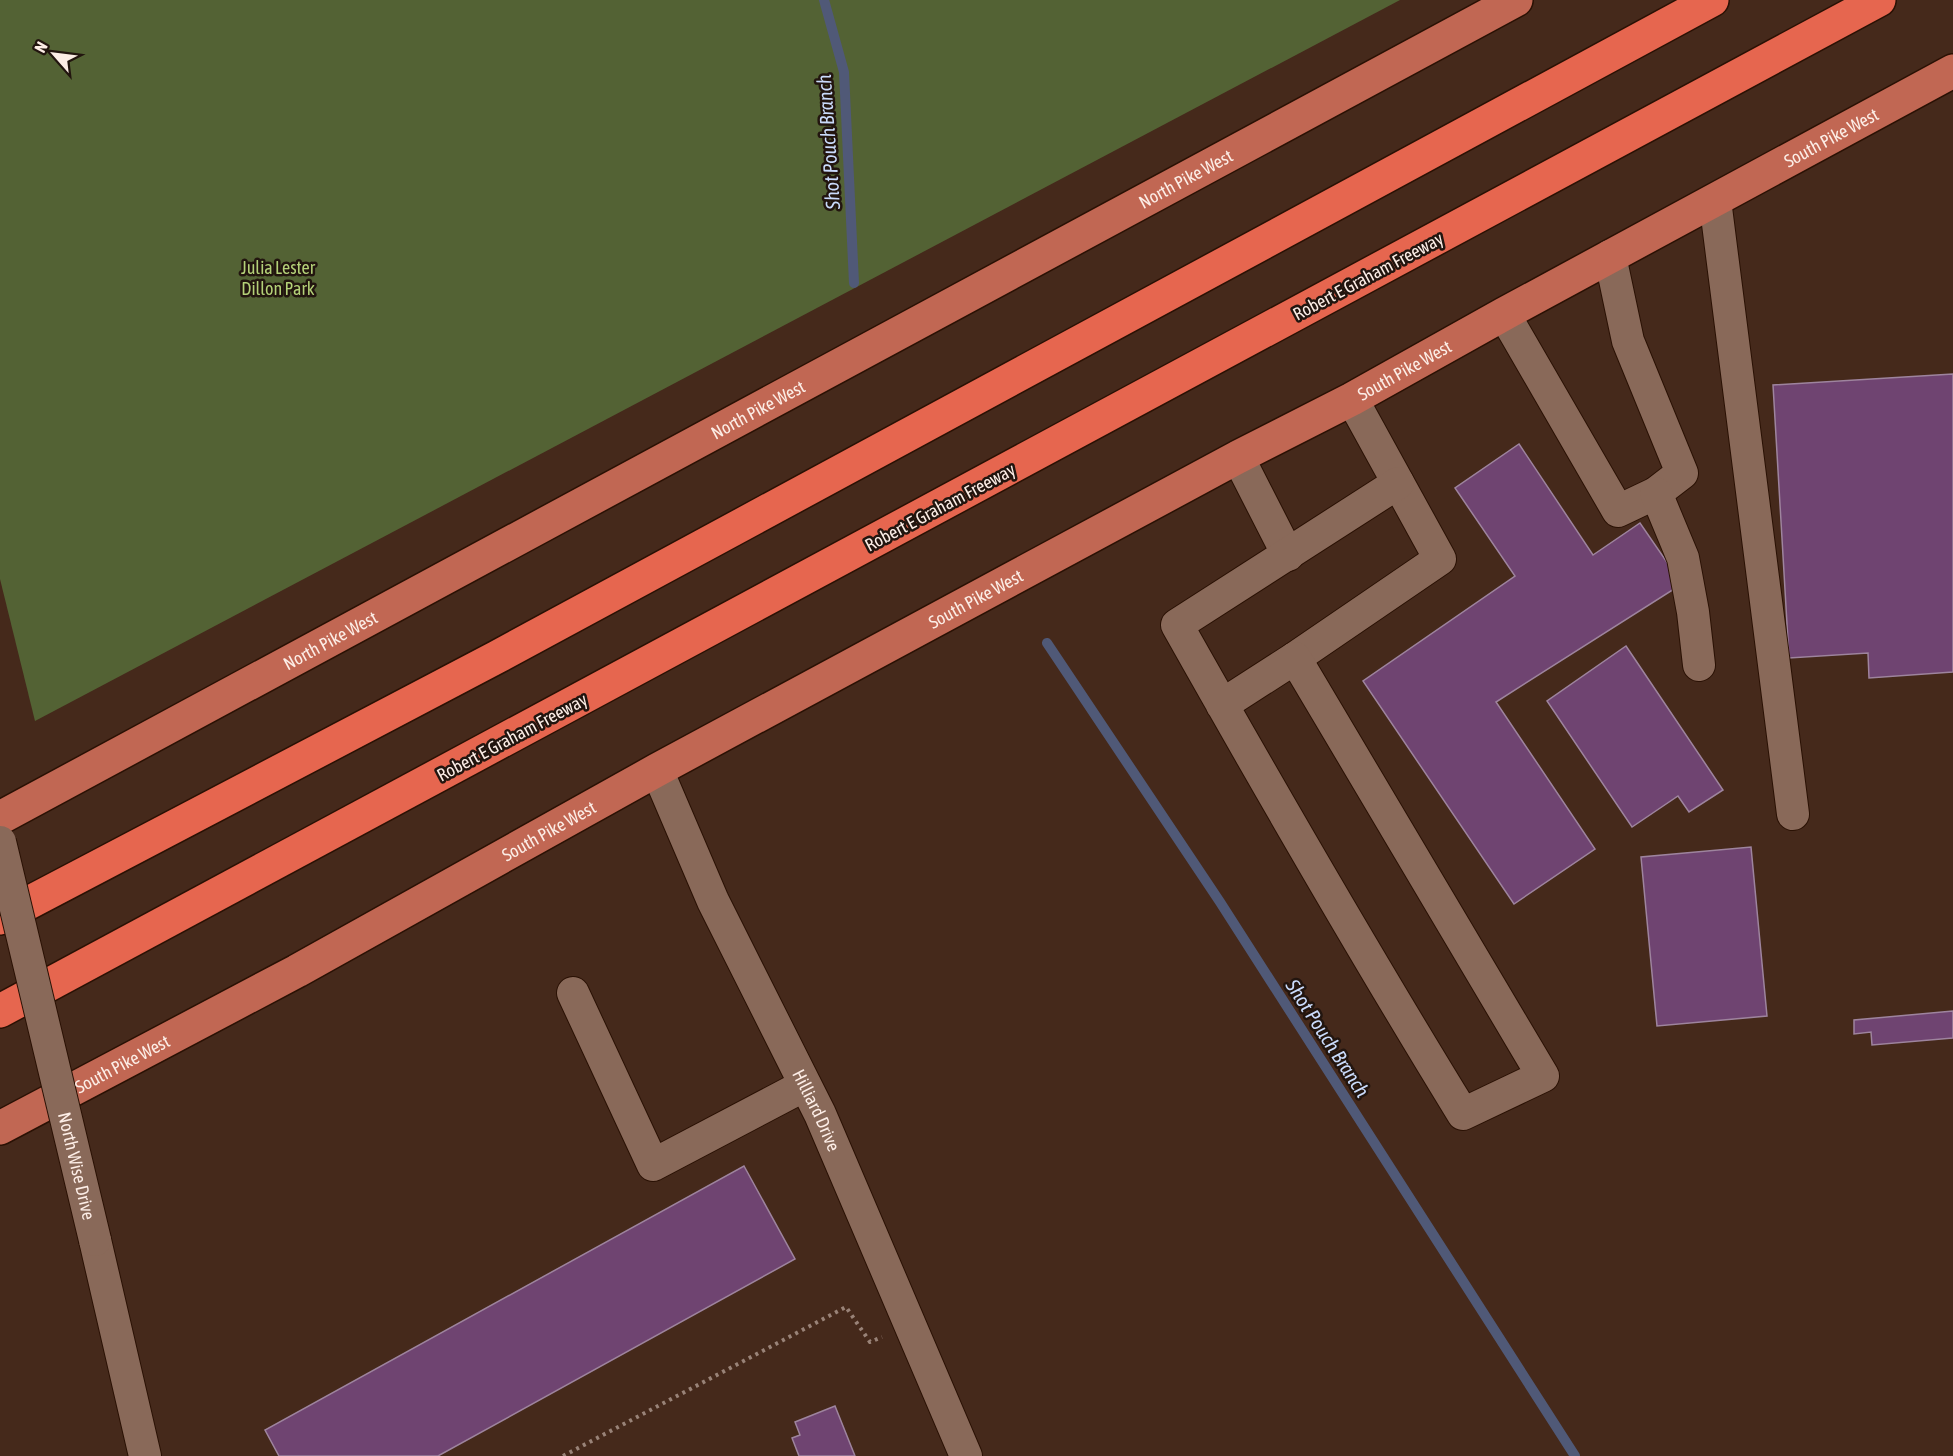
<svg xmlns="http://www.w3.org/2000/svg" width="1953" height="1456" font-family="'Asap Condensed',sans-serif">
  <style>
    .green { fill: #536234 }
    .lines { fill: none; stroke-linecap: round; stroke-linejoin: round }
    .stream { stroke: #505977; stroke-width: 10 }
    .building { fill: #6f4471; stroke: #9e849e; stroke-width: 1.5 }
    .minor-casing { stroke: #2a1104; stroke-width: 34 }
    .major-casing { stroke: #2a1104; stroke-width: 36 }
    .highway-casing { stroke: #2a1104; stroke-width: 36 }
    .path { stroke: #998378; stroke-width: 4; stroke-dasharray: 3 4.5; stroke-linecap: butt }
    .minor { stroke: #896959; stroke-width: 32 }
    .major { stroke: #c16753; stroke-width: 33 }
    .highway { stroke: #e6664f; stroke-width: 33 }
    .minor-bridge-casing { stroke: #2a1104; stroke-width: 34; stroke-linecap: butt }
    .minor-bridge { stroke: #896959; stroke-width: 32 }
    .labels { text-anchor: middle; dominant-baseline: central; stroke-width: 5; stroke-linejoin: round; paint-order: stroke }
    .street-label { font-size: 18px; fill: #fcede6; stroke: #22150f }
    .park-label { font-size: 18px; fill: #b4d178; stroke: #22150f }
    .water-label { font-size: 20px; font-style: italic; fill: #cadbfb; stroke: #22150f }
  </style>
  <rect width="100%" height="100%" fill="#45291b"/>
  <path class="green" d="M 0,0 L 1400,0 L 35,721 L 0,579 Z"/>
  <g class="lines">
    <g class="stream">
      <path d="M 824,0 L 844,72 L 854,283"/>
      <path d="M 1047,643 L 1220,902 L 1575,1456"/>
    </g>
  </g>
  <g class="building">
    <path d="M 1953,374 L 1953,672 L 1869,678 L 1868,653 L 1789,658 L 1773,385 Z"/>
    <path d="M 1519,444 L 1593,555 L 1640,523 L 1682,584 L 1496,702 L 1595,849 L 1514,904 L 1363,681 L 1515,576 L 1455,488 Z"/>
    <path d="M 1626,646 L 1723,790 L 1689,812 L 1678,796 L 1632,827 L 1547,701 Z"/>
    <path d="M 1751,847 L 1767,1016 L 1657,1026 L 1641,857 Z"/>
    <path d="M 1953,1011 L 1953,1038 L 1872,1045 L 1871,1032 L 1854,1034 L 1854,1020 Z"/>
    <path d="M 744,1166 L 795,1259 L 438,1456 L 279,1456 L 265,1430 Z"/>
    <path d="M 835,1406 L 855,1456 L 799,1456 L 792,1438 L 800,1435 L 795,1422 Z"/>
  </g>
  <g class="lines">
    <g class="minor-casing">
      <g id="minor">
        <path d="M 1715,200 L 1793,814"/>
        <path d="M 1504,314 L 1618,511 L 1656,493 L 1682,473 L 1628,341 L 1610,256"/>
        <path d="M 1238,457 L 1288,555"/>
        <path d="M 1656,493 L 1683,558 L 1693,612 L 1699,665"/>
        <path d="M 1295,658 L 1440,559 L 1352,399"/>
        <path d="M 1222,705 L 1295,658 L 1543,1076 L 1463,1114 C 1364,953 1270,790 1177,625 L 1398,483"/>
        <path id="s1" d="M 657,770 L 713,901 L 820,1114 L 966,1456"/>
        <path d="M 573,993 L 653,1165 L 805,1085"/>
        <path d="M 95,1240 L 145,1456"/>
      </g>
    </g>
    <g class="major-casing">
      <g id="major">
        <path id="s2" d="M 0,818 L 1516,0"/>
        <path id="s3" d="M 0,1128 L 297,971 L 657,770 L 1238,457 L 1352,399 L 1504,314 L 1953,71"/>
      </g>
    </g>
    <g class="highway-casing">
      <g id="highway">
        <path d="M 0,918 L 497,657 L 1712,0"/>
        <path d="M 0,1011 L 1879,0"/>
      </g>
    </g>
    <path class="path" d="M 563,1456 L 846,1307 L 870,1342 L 882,1337"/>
    <use href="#minor" class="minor"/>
    <use href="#major" class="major"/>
    <use href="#highway" class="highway"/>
    <g class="minor-bridge-casing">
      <g id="minor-bridge">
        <path id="s4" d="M 0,842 L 95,1240"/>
      </g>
    </g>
    <use href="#minor-bridge" class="minor-bridge"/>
  </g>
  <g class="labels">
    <g class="street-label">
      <text stroke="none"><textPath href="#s3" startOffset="2082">South Pike West</textPath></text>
      <text stroke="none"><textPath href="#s2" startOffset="1347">North Pike West</textPath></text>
      <text transform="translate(1368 276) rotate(-28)">Robert E Graham Freeway</text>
      <text stroke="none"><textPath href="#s3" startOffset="1596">South Pike West</textPath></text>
      <text stroke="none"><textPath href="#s2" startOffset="861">North Pike West</textPath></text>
      <text transform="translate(940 507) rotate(-28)">Robert E Graham Freeway</text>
      <text stroke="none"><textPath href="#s3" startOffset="1110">South Pike West</textPath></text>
      <text stroke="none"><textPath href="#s2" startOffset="375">North Pike West</textPath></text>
      <text transform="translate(512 737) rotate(-28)">Robert E Graham Freeway</text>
      <text stroke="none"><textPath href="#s3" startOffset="624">South Pike West</textPath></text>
      <text stroke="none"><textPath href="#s3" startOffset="138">South Pike West</textPath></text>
      <text stroke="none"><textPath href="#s1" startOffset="376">Hilliard Drive</textPath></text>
      <text stroke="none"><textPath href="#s4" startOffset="333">North Wise Drive</textPath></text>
    </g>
    <g class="park-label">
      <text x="278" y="267">Julia Lester<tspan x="278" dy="21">Dillon Park</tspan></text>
    </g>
    <g class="water-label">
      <text transform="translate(828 142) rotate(-94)">Shot Pouch Branch</text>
      <text transform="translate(1328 1038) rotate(57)">Shot Pouch Branch</text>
    </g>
  </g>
  <g transform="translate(54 54) rotate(298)" stroke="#22150f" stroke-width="4.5" paint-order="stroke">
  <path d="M0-4.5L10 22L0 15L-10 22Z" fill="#fcede6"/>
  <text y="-9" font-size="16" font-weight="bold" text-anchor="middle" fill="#fcede6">N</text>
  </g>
</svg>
